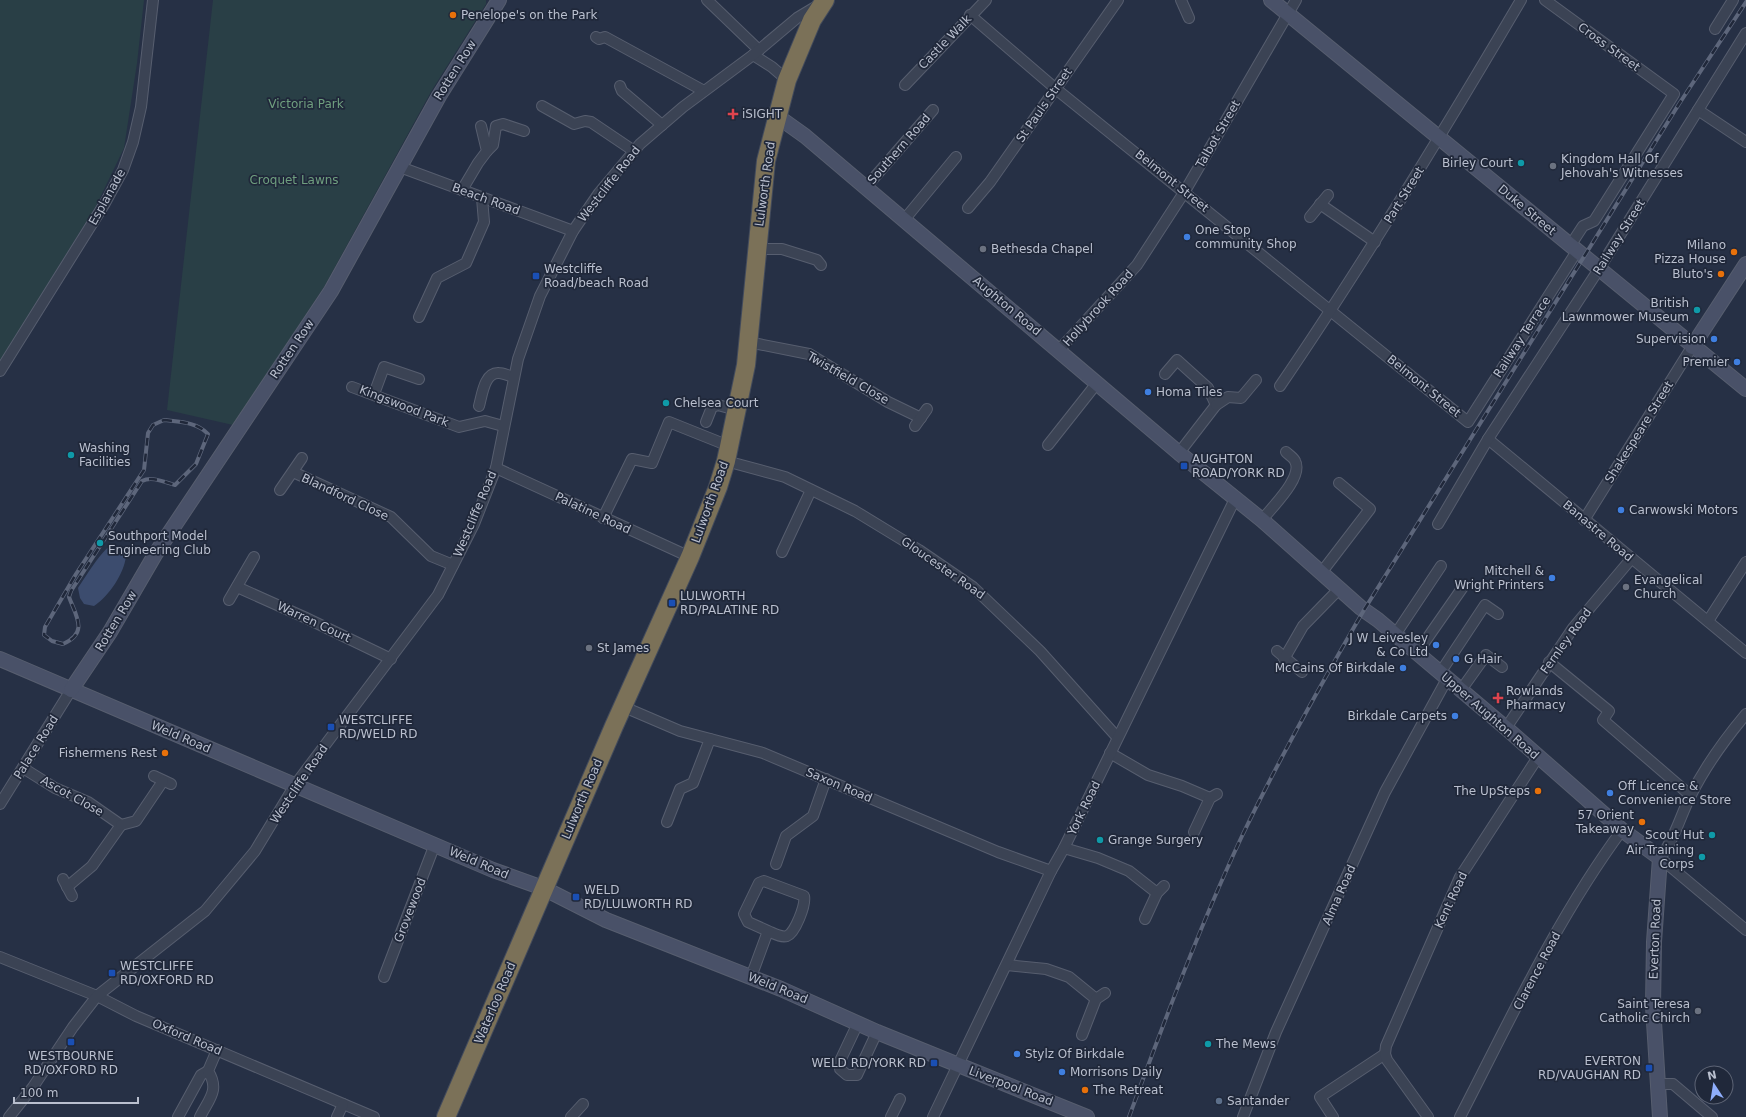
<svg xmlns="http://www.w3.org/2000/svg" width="1746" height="1117" font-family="'DejaVu Sans',sans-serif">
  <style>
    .green { fill: #293f46 }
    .water { fill: #3c4c6e }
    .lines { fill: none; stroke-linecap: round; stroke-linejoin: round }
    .street-casing { stroke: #575e6f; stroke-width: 12 }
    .secondary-casing { stroke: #575e6f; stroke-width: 16 }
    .highway-casing { stroke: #434b5c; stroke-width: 20 }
    .street { stroke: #3b4354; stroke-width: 10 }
    .secondary { stroke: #495168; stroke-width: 14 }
    .highway { stroke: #7b7158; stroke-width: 18 }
    .rail-casing { stroke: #5d667b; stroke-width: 4 }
    .rail { stroke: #20283a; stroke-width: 2.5; stroke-dasharray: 8; stroke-linecap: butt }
    .food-dot { fill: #e8710a; stroke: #20283a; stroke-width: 1.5 }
    .health-dot { fill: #e0444e; stroke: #20283a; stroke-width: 1.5 }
    .culture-dot { fill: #0f9aa8; stroke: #20283a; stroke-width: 1.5 }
    .worship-dot { fill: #6b7280; stroke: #20283a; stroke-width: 1.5 }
    .shop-dot { fill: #3f7fe0; stroke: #20283a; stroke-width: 1.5 }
    .transit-dot { fill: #1a4fb4; stroke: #20283a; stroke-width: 1.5 }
    .service-dot { fill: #5c6f8a; stroke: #20283a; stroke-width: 1.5 }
    .labels { text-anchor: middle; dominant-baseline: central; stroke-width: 3.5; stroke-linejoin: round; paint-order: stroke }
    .poi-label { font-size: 12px; fill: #b9bfce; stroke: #20283a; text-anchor: start }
    .street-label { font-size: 12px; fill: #b9bfce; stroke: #20283a }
    .park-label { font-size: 12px; fill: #6f9f7f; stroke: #20283a }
  </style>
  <rect width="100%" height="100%" fill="#263045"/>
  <g class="green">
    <path d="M 0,0 L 144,0 L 137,63 L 124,148 L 96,206 L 0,361 Z"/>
    <path d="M 213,0 L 486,0 L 486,4 L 432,90 L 324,287 L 233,425 L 167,410 Z"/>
  </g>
  <path class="water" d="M 112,545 L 117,547 L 126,556 C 124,574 109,596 94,606 L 84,604 L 80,598 L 78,588 C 84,579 103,548 112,545 Z"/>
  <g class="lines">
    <g class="street-casing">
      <g id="street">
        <path d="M 707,0 L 759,50"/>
        <path d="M 1181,0 L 1189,18"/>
        <path d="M 1545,0 L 1674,94 L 1594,221 L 1583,226 L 1570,246"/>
        <path d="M 970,15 L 1056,89 L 1468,422 L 1577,251"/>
        <path d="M 1715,29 L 1733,0"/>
        <path d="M 596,37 L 599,39 L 605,37 L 704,91"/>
        <path d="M 753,55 L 772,67 L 787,80"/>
        <path d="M 905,85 L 986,0"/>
        <path d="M 620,86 L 622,91 L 662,125"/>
        <path d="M 542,106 L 574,124 L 585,121 L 591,122 L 634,151"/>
        <path d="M 1698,110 L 1746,142"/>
        <path d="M 487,151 L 493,145 L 496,126 L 503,124 L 524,131"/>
        <path d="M 400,167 L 573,231"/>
        <path d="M 866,187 L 933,110"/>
        <path d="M 462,190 L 478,163 L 487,151 L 481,126"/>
        <path d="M 1320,204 L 1375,242"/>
        <path d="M 968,208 L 990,182 L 1118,0"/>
        <path d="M 1310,217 L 1328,195"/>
        <path d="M 904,220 L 956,157"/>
        <path d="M 757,249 L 782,249 L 817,260 L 821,265"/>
        <path d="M 419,317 L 437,278 L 466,263 L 484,222 L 482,198"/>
        <path d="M 748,342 L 809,354 L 888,402 L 921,418"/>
        <path d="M 1059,350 L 1137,265 L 1185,191 L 1296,0"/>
        <path d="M 0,371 L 105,203 L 123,170 L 133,142 L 141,107 L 153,0"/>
        <path d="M 1165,374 L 1177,360 L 1208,388 L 1216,405 L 1179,453"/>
        <path d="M 1280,386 C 1366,260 1444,131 1521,0"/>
        <path d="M 352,387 L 459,427 L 485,421 L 503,426"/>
        <path d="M 374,394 L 384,367 L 419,379"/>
        <path d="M 1216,405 L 1228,397 L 1241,398 L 1256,380"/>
        <path d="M 479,406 C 482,396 484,372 499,373 C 503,373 509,376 514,377"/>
        <path d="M 706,422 L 712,407 L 718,405 L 736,410"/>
        <path d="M 915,426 L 927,409"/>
        <path d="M 1488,439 L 1746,653"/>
        <path d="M 1048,445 L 1097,383"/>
        <path d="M 726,461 L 785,477 L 855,511 L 919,550 L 973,587 L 1040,651 L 1117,737"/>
        <path d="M 496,468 L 690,557"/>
        <path d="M 293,472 L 391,517 L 431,556 L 453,565"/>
        <path d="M 280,490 L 302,458"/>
        <path d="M 603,518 L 632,459 L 652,463 L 669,422 L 729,446"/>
        <path d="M 1262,520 C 1271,508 1304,477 1295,461 C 1294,458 1289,455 1286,452"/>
        <path d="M 1584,520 L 1692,347"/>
        <path d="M 1438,524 L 1488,439 L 1599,269 L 1746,33"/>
        <path d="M 782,552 L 811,490"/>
        <path d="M 1321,573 L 1370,509 L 1339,483"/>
        <path d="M 237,587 L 304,617 L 391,659"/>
        <path d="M 229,600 L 254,557"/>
        <path d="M 1708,621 L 1746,562"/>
        <path d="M 1395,635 L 1441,566"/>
        <path d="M 1277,651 L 1302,672"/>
        <path d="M 1417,653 L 1463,587"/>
        <path d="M 1284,659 L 1303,626 L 1340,588"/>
        <path d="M 1549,662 L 1609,711 L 1603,720 L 1690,795"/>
        <path d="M 1440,673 L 1485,605 L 1498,614"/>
        <path d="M 1461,690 L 1486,655 L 1502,667"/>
        <path d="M 624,707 L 680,731 L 763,753 L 998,852 L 1051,871"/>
        <path d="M 1746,714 C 1725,739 1706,765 1691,795 C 1680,816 1675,839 1660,858 L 1746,930"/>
        <path d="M 1506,728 L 1573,628 L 1631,559"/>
        <path d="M 1110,753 L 1148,775 L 1182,786 L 1210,798"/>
        <path d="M 23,768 L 55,788 L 88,802 L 121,825 L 92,866 L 67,887"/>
        <path d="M 154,776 L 171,784"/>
        <path d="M 0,804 L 71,690"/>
        <path d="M 667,822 L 680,789 L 693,783 L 710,739"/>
        <path d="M 121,825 L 136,821 L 163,781"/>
        <path d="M 1194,832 L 1210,798 L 1217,794"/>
        <path d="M 1064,848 L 1098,858 L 1129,871 L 1157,893"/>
        <path d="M 776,864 L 786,836 L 813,816 L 826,779"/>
        <path d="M 63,879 L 72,896"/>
        <path d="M 1145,919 L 1157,893 L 1164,886"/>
        <path d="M 0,957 L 97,996 L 136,1016 L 374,1117"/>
        <path d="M 1007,965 L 1046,969 L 1069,977 L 1096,999"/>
        <path d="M 384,977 L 435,844"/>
        <path d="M 751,977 L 768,931 L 748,922 L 744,914 L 759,883 L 764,881 L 804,896 C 806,905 795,933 787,936 C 781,938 773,933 768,931"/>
        <path d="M 858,1023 L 840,1061 L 840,1069 L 847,1075 L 857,1075 L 877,1032"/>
        <path d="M 1082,1035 L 1096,999 L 1105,993"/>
        <path d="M 1658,1084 L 1673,1084 L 1712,1117"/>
        <path d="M 9,1117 L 33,1087 L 73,1027 L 97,996 L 205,911 L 255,851 L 295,785 L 438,595 L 474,524 L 496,468 L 518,359 L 540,296 L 573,231 L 599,193 L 640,144 L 683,107 L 753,55 L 797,18 L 817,6"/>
        <path d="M 178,1117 L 201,1075 L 208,1071"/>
        <path d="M 200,1117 C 209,1099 220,1090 208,1071 L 217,1050"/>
        <path d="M 337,1117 L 343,1104"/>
        <path d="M 571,1117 L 583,1104"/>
        <path d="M 891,1117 L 900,1099"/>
        <path d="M 933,1117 L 1051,871 L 1064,848 L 1235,499"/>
        <path d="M 1243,1117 L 1276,1032 L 1385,792 L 1447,679"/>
        <path d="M 1333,1117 L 1320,1097 L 1385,1054"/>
        <path d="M 1428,1117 L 1387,1060 L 1385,1054 L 1386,1046 L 1460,877 L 1538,757"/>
        <path d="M 1460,1117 C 1510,1020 1557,918 1622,830"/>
      </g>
    </g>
    <g class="secondary-casing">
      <g id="secondary">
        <path d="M 1271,0 L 1746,389"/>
        <path d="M 777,116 L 805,136 L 1179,453 L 1262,520 L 1361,608 L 1378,620 L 1506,728 L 1622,830 L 1660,858 L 1654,942 L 1653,1006 L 1660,1117"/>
        <path d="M 1692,347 L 1746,264"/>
        <path d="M 0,659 L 493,870 L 543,888 L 606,920 L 781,989 L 877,1032 L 1087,1117"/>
        <path d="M 71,690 L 110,632 L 156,553 L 331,291 L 439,96 L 499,0"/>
      </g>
    </g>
    <g class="highway-casing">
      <path id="highway" d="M 446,1117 L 614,726 L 690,557 L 718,487 L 726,461 L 746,365 L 766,161 L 787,80 L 812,20 L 825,0"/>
    </g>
    <use href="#street" class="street"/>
    <use href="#secondary" class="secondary"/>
    <use href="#highway" class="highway"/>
    <g class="rail-casing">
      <g id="rail">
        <path d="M 164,420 C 180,422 197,422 208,434 L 196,464 L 175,485 C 164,482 152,476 142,481 L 71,591 L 69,597 C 76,616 89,633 63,644 L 52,641 L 44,635 L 45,627 L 76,574 L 144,470 L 148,433 L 153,425 Z"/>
        <path d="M 1129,1117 C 1164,1022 1199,928 1242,836 C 1279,759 1321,684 1364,610 L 1679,104 L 1746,2"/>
      </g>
    </g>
    <use href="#rail" class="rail"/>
  </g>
  <g class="food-dot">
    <circle cx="453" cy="15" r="4"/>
    <circle cx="1734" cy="252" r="4"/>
    <circle cx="1721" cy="274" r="4"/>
    <circle cx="165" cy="753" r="4"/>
    <circle cx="1538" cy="791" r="4"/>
    <circle cx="1642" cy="822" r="4"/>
    <circle cx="1085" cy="1090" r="4"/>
  </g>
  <g class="health-dot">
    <path d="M731 108h4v4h4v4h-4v4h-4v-4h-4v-4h4z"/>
    <path d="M1496 692h4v4h4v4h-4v4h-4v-4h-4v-4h4z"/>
  </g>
  <g class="culture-dot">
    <circle cx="1521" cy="163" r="4"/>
    <circle cx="1697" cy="310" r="4"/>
    <circle cx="666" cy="403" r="4"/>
    <circle cx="71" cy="455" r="4"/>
    <circle cx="100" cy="543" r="4"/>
    <circle cx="1712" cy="835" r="4"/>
    <circle cx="1100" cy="840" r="4"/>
    <circle cx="1702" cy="857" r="4"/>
    <circle cx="1208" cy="1044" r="4"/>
  </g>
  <g class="worship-dot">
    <circle cx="1553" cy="166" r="4"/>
    <circle cx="983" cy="249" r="4"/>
    <circle cx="1626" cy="587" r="4"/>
    <circle cx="589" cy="648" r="4"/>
    <circle cx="1698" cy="1011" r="4"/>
  </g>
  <g class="shop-dot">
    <circle cx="1187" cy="237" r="4"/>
    <circle cx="1714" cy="339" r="4"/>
    <circle cx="1737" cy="362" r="4"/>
    <circle cx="1148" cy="392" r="4"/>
    <circle cx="1621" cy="510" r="4"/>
    <circle cx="1552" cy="578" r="4"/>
    <circle cx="1436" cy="645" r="4"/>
    <circle cx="1456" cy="659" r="4"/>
    <circle cx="1403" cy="668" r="4"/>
    <circle cx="1455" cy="716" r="4"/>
    <circle cx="1610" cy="793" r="4"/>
    <circle cx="1017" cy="1054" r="4"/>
    <circle cx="1062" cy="1072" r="4"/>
  </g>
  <g class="transit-dot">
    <rect x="532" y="272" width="8" height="8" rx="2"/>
    <rect x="1180" y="462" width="8" height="8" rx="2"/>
    <rect x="668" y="599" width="8" height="8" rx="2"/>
    <rect x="327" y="723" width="8" height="8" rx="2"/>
    <rect x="572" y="893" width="8" height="8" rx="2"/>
    <rect x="108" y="969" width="8" height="8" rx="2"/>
    <rect x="67" y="1038" width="8" height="8" rx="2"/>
    <rect x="930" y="1059" width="8" height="8" rx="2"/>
    <rect x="1645" y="1064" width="8" height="8" rx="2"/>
  </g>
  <circle class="service-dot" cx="1219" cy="1101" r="4"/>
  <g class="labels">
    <g class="poi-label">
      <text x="461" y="15">Penelope's on the Park</text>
      <text x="742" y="114">iSIGHT</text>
      <text x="1561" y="159">Kingdom Hall Of<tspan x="1561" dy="14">Jehovah's Witnesses</tspan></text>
      <text x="1513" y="163" text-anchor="end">Birley Court</text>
      <text x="1195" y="230">One Stop<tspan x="1195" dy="14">community Shop</tspan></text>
      <text x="1726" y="245" text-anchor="end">Milano<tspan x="1726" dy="14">Pizza House</tspan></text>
      <text x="991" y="249">Bethesda Chapel</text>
      <text x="544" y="269">Westcliffe<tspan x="544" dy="14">Road/beach Road</tspan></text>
      <text x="1713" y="274" text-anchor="end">Bluto's</text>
      <text x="1689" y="303" text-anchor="end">British<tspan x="1689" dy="14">Lawnmower Museum</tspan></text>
      <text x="1706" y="339" text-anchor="end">Supervision</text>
      <text x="1729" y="362" text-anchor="end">Premier</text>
      <text x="1156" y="392">Homa Tiles</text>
      <text x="674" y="403">Chelsea Court</text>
      <text x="79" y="448">Washing<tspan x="79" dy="14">Facilities</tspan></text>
      <text x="1192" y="459">AUGHTON<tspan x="1192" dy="14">ROAD/YORK RD</tspan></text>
      <text x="1629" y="510">Carwowski Motors</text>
      <text x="108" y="536">Southport Model<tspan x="108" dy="14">Engineering Club</tspan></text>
      <text x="1544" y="571" text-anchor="end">Mitchell &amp;<tspan x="1544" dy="14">Wright Printers</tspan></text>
      <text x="1634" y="580">Evangelical<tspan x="1634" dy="14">Church</tspan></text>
      <text x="680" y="596">LULWORTH<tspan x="680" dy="14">RD/PALATINE RD</tspan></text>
      <text x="1428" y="638" text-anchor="end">J W Leivesley<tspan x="1428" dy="14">&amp; Co Ltd</tspan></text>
      <text x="597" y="648">St James</text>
      <text x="1464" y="659">G Hair</text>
      <text x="1395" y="668" text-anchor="end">McCains Of Birkdale</text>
      <text x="1506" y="691">Rowlands<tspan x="1506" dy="14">Pharmacy</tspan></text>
      <text x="1447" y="716" text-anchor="end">Birkdale Carpets</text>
      <text x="339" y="720">WESTCLIFFE<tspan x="339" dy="14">RD/WELD RD</tspan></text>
      <text x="157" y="753" text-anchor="end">Fishermens Rest</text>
      <text x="1618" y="786">Off Licence &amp;<tspan x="1618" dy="14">Convenience Store</tspan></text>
      <text x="1530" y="791" text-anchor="end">The UpSteps</text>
      <text x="1634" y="815" text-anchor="end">57 Orient<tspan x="1634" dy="14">Takeaway</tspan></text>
      <text x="1704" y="835" text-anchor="end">Scout Hut</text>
      <text x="1108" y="840">Grange Surgery</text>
      <text x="1694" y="850" text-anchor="end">Air Training<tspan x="1694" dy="14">Corps</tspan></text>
      <text x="584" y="890">WELD<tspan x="584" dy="14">RD/LULWORTH RD</tspan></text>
      <text x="120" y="966">WESTCLIFFE<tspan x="120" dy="14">RD/OXFORD RD</tspan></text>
      <text x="1690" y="1004" text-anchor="end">Saint Teresa<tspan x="1690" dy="14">Catholic Chirch</tspan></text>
      <text x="1216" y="1044">The Mews</text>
      <text x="1025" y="1054">Stylz Of Birkdale</text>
      <text x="71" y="1056" text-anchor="middle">WESTBOURNE<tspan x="71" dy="14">RD/OXFORD RD</tspan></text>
      <text x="1641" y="1061" text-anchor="end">EVERTON<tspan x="1641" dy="14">RD/VAUGHAN RD</tspan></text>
      <text x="926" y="1063" text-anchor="end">WELD RD/YORK RD</text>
      <text x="1070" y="1072">Morrisons Daily</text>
      <text x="1093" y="1090">The Retreat</text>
      <text x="1227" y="1101">Santander</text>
    </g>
    <g class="street-label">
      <text transform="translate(945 42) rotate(-46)">Castle Walk</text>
      <text transform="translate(1609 47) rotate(36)">Cross Street</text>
      <text transform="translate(455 70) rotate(-58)">Rotten Row</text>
      <text transform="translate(1044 105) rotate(-55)">St Pauls Street</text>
      <text transform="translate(1218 134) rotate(-60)">Talbot Street</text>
      <text transform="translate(899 149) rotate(-49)">Southern Road</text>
      <text transform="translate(1172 181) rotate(39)">Belmont Street</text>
      <text transform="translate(609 184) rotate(-52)">Westcliffe Road</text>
      <text transform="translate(765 184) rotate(-82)">Lulworth Road</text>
      <text transform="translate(1404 195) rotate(-58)">Part Street</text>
      <text transform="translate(107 197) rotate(-61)">Esplanade</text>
      <text transform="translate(486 199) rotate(20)">Beach Road</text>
      <text transform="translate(1527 210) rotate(40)">Duke Street</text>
      <text transform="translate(1619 237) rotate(-58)">Railway Street</text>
      <text transform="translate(1007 306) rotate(40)">Aughton Road</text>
      <text transform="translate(1098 308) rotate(-48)">Hollybrook Road</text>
      <text transform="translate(1522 337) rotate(-57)">Railway Terrace</text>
      <text transform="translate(292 349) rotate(-56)">Rotten Row</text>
      <text transform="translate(848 378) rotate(30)">Twistfield Close</text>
      <text transform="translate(1424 386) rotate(39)">Belmont Street</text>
      <text transform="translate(404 406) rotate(21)">Kingswood Park</text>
      <text transform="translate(1639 432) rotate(-58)">Shakespeare Street</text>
      <text transform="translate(345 497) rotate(25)">Blandford Close</text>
      <text transform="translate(710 502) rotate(-70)">Lulworth Road</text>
      <text transform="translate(593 513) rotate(25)">Palatine Road</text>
      <text transform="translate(475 514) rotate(-67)">Westcliffe Road</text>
      <text transform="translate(1598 531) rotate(40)">Banastre Road</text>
      <text transform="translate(943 568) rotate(35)">Gloucester Road</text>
      <text transform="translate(116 621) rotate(-59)">Rotten Row</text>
      <text transform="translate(314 622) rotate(25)">Warren Court</text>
      <text transform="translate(1566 641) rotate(-54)">Fernley Road</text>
      <text transform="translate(1490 716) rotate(41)">Upper Aughton Road</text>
      <text transform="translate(181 737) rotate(23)">Weld Road</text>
      <text transform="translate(36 747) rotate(-58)">Palace Road</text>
      <text transform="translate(299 784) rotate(-56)">Westcliffe Road</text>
      <text transform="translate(839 785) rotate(23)">Saxon Road</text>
      <text transform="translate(72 796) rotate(29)">Ascot Close</text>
      <text transform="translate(582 799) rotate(-67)">Lulworth Road</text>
      <text transform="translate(1084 808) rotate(-64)">York Road</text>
      <text transform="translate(479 863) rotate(23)">Weld Road</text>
      <text transform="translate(1339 895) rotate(-66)">Alma Road</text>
      <text transform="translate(1451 900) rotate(-65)">Kent Road</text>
      <text transform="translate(410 910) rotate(-69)">Grovewood</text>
      <text transform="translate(1655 939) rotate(-88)">Everton Road</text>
      <text transform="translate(1537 971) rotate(-62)">Clarence Road</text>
      <text transform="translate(778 988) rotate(22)">Weld Road</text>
      <text transform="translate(495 1003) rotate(-67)">Waterloo Road</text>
      <text transform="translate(187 1037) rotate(23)">Oxford Road</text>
      <text transform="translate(1011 1086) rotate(21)">Liverpool Road</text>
    </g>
    <g class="park-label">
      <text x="306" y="104">Victoria Park</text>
      <text x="294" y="180">Croquet Lawns</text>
    </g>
  </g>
  <g transform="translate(1714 1085) rotate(348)"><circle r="19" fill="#20283a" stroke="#5d6475"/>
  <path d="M0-3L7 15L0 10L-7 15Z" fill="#8faefc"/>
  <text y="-6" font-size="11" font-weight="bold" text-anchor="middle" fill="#b9bfce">N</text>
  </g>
  <path d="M14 1097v6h124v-6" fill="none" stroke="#b9bfce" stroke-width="2"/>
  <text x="20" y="1097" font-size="12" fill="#b9bfce" stroke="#20283a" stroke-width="3" paint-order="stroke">100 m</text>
</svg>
